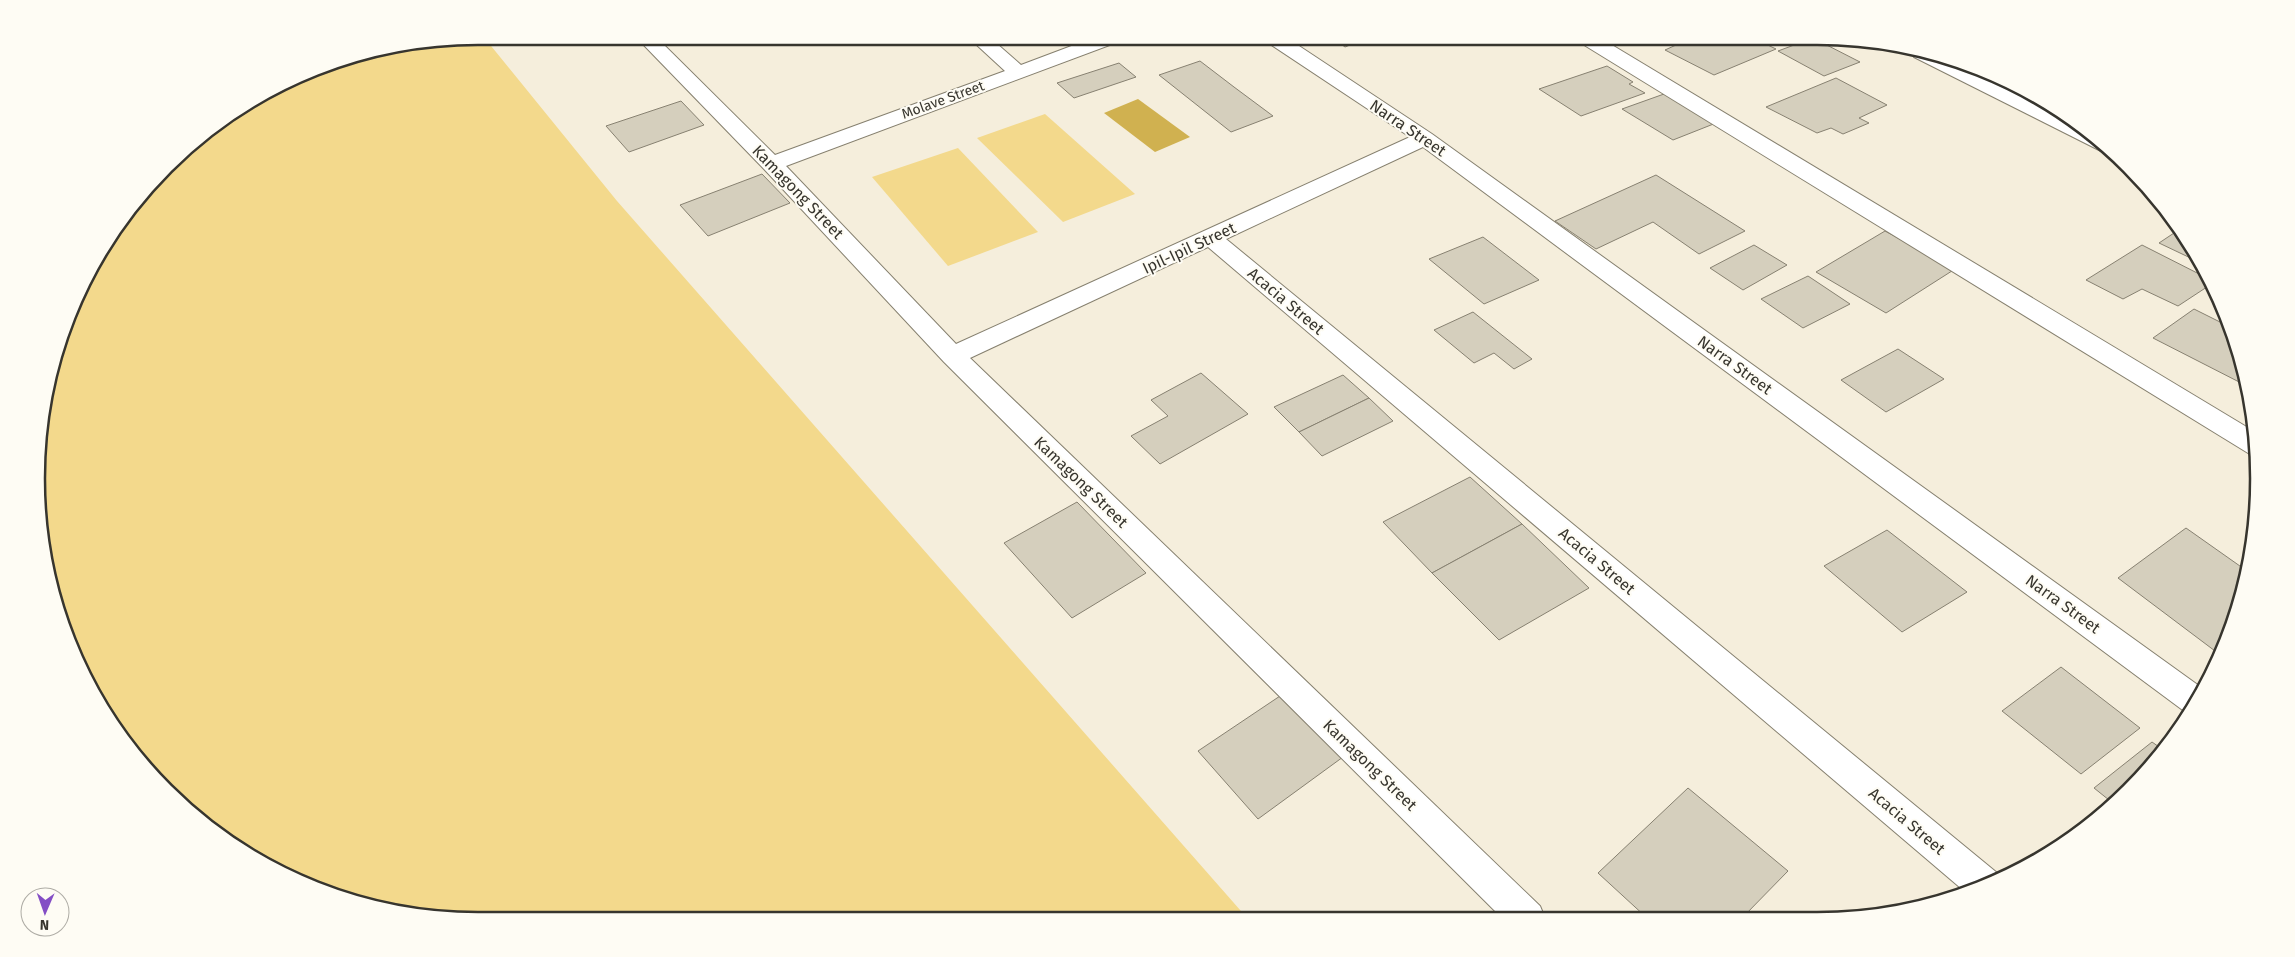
<svg xmlns="http://www.w3.org/2000/svg" width="2295" height="957" font-family="'Fira Sans',sans-serif">
  <style>
    .green { fill: #f3d98c }
    .water { fill: #d0b150 }
    .building { fill: #d5cfbd; stroke: #878171 }
    .lines { fill: none; stroke-linecap: round; stroke-linejoin: round }
    .street-casing { stroke: #86806f; stroke-width: 2 }
    .street { fill: #fff; fill-rule: evenodd }
    .labels { text-anchor: middle; dominant-baseline: central; stroke-width: 4; stroke-linejoin: round; paint-order: stroke }
    .far-street-label { font-size: 14px; fill: #37352e; stroke: #fefcf4 }
    .street-label { font-size: 16px; fill: #37352e; stroke: #fefcf4 }
    .rim { fill: none; stroke: #37352e; stroke-width: 2.5 }
  </style>
  <rect width="100%" height="100%" fill="#f5eedc"/>
  <g class="green">
    <path d="M 483,36 L 617,201 L 1248,919 L 478,921 L 337,897 L 209,829 L 146,770 L 96,700 L 45,564 L 40,420 L 60,337 L 95,258 L 187,146 L 258,95 L 336,60 Z"/>
    <path d="M 1045,114 L 1135,194 L 1063,222 L 977,138 Z"/>
    <path d="M 958,148 L 1038,232 L 948,266 L 872,177 Z"/>
  </g>
  <path class="water" d="M 1138,99 L 1190,137 L 1155,152 L 1104,113 Z"/>
  <g class="building">
    <path d="M 1330,36 L 1373,36 L 1345,47 Z"/>
    <path d="M 1696,36 L 1749,36 L 1776,49 L 1714,75 L 1665,50 Z"/>
    <path d="M 1813,38 L 1860,62 L 1824,76 L 1778,51 Z"/>
    <path d="M 1200,61 L 1234,87 L 1273,116 L 1231,132 L 1159,75 Z"/>
    <path d="M 1119,63 L 1136,77 L 1074,98 L 1057,83 Z"/>
    <path d="M 1607,66 L 1633,82 L 1629,84 L 1645,93 L 1581,116 L 1539,89 Z"/>
    <path d="M 1836,78 L 1887,105 L 1859,118 L 1869,123 L 1843,134 L 1831,128 L 1817,133 L 1766,107 Z"/>
    <path d="M 1664,94 L 1716,123 L 1673,140 L 1622,109 Z"/>
    <path d="M 681,101 L 704,125 L 629,152 L 606,126 Z"/>
    <path d="M 762,174 L 790,203 L 708,236 L 680,205 Z"/>
    <path d="M 1656,175 L 1745,231 L 1699,254 L 1653,222 L 1596,249 L 1555,221 Z"/>
    <path d="M 2180,229 L 2201,263 L 2159,243 Z"/>
    <path d="M 1885,231 L 1955,269 L 1886,313 L 1816,272 Z"/>
    <path d="M 1483,237 L 1539,280 L 1484,304 L 1429,259 Z"/>
    <path d="M 1754,245 L 1787,265 L 1743,290 L 1710,268 Z"/>
    <path d="M 2142,245 L 2211,280 L 2213,283 L 2178,306 L 2142,289 L 2123,299 L 2086,280 Z"/>
    <path d="M 1808,276 L 1850,304 L 1803,328 L 1761,299 Z"/>
    <path d="M 2194,309 L 2230,327 L 2244,364 L 2247,386 L 2153,338 Z"/>
    <path d="M 1473,312 L 1532,359 L 1514,369 L 1494,353 L 1474,363 L 1434,330 Z"/>
    <path d="M 1898,349 L 1944,379 L 1886,412 L 1841,380 Z"/>
    <path d="M 1201,373 L 1248,414 L 1160,464 L 1131,436 L 1168,416 L 1151,400 Z"/>
    <path d="M 1343,375 L 1369,398 L 1299,432 L 1274,407 Z"/>
    <path d="M 1369,398 L 1393,421 L 1322,456 L 1299,432 Z"/>
    <path d="M 1470,477 L 1522,524 L 1432,573 L 1383,522 Z"/>
    <path d="M 1077,502 L 1146,573 L 1072,618 L 1004,543 Z"/>
    <path d="M 1522,524 L 1589,588 L 1499,640 L 1432,573 Z"/>
    <path d="M 2186,528 L 2247,571 L 2235,620 L 2219,654 L 2118,578 Z"/>
    <path d="M 1887,530 L 1967,592 L 1902,632 L 1824,566 Z"/>
    <path d="M 2061,667 L 2140,728 L 2081,774 L 2002,711 Z"/>
    <path d="M 1283,694 L 1343,757 L 1258,819 L 1198,751 Z"/>
    <path d="M 2152,742 L 2162,749 L 2114,804 L 2094,788 Z"/>
    <path d="M 1688,788 L 1788,871 L 1743,917 L 1647,918 L 1598,873 Z"/>
  </g>
  <g class="lines">
    <g class="street-casing">
      <g id="street">
        <path d="M 635,36 L 655,36 L 775,155 L 1005,71 L 967,36 L 988,36 L 1021,65 L 1098,36 L 1125,36 L 1123,40 L 786,166 L 956,344 L 1410,137 L 1264,40 L 1262,36 L 1284,36 L 1432,134 L 2202,688 L 2190,713 L 2184,711 L 1423,147 L 1226,239 L 1996,872 L 1999,879 L 1963,890 L 1208,247 L 970,358 L 1540,906 L 1545,918 L 1502,918 L 944,362 L 764,169 Z"/>
        <path d="M 1574,36 L 1597,36 L 2255,432 L 2258,456 L 2248,453 L 1576,40 Z"/>
        <path d="M 1912,52 L 1945,57 L 2075,123 L 2115,153 L 2103,152 L 1914,57 Z"/>
      </g>
    </g>
    <use href="#street" class="street"/>
  </g>
  <g class="labels">
    <g class="far-street-label">
      <text transform="translate(943 100) rotate(-20)">Molave Street</text>
    </g>
    <g class="street-label">
      <text transform="translate(1408 128) rotate(34)">Narra Street</text>
      <text transform="translate(798 192) rotate(46)">Kamagong Street</text>
      <text transform="translate(1189 248) rotate(-25)">Ipil-Ipil Street</text>
      <text transform="translate(1286 301) rotate(40)">Acacia Street</text>
      <text transform="translate(1735 365) rotate(36)">Narra Street</text>
      <text transform="translate(1081 482) rotate(44)">Kamagong Street</text>
      <text transform="translate(1597 561) rotate(40)">Acacia Street</text>
      <text transform="translate(2063 604) rotate(36)">Narra Street</text>
      <text transform="translate(1370 765) rotate(44)">Kamagong Street</text>
      <text transform="translate(1907 821) rotate(40)">Acacia Street</text>
    </g>
  </g>
  <path d="M0 0H2295V957H0ZM478 45H1817A433 433 0 0 1 2250 478V479A433 433 0 0 1 1817 912H478A433 433 0 0 1 45 479V478A433 433 0 0 1 478 45Z" fill="#fefcf4" fill-rule="evenodd"/>
  <path class="rim" d="M478 45H1817A433 433 0 0 1 2250 478V479A433 433 0 0 1 1817 912H478A433 433 0 0 1 45 479V478A433 433 0 0 1 478 45Z"/>
  <g transform="translate(45 912) rotate(182)"><circle r="24" fill="#fefcf4" stroke="#aeaca5"/>
  <path d="M0-4L9 19L0 12L-9 19Z" fill="#844ec5"/>
  <text y="-8" font-size="14" font-weight="bold" text-anchor="middle" fill="#37352e">N</text>
  </g>
</svg>
